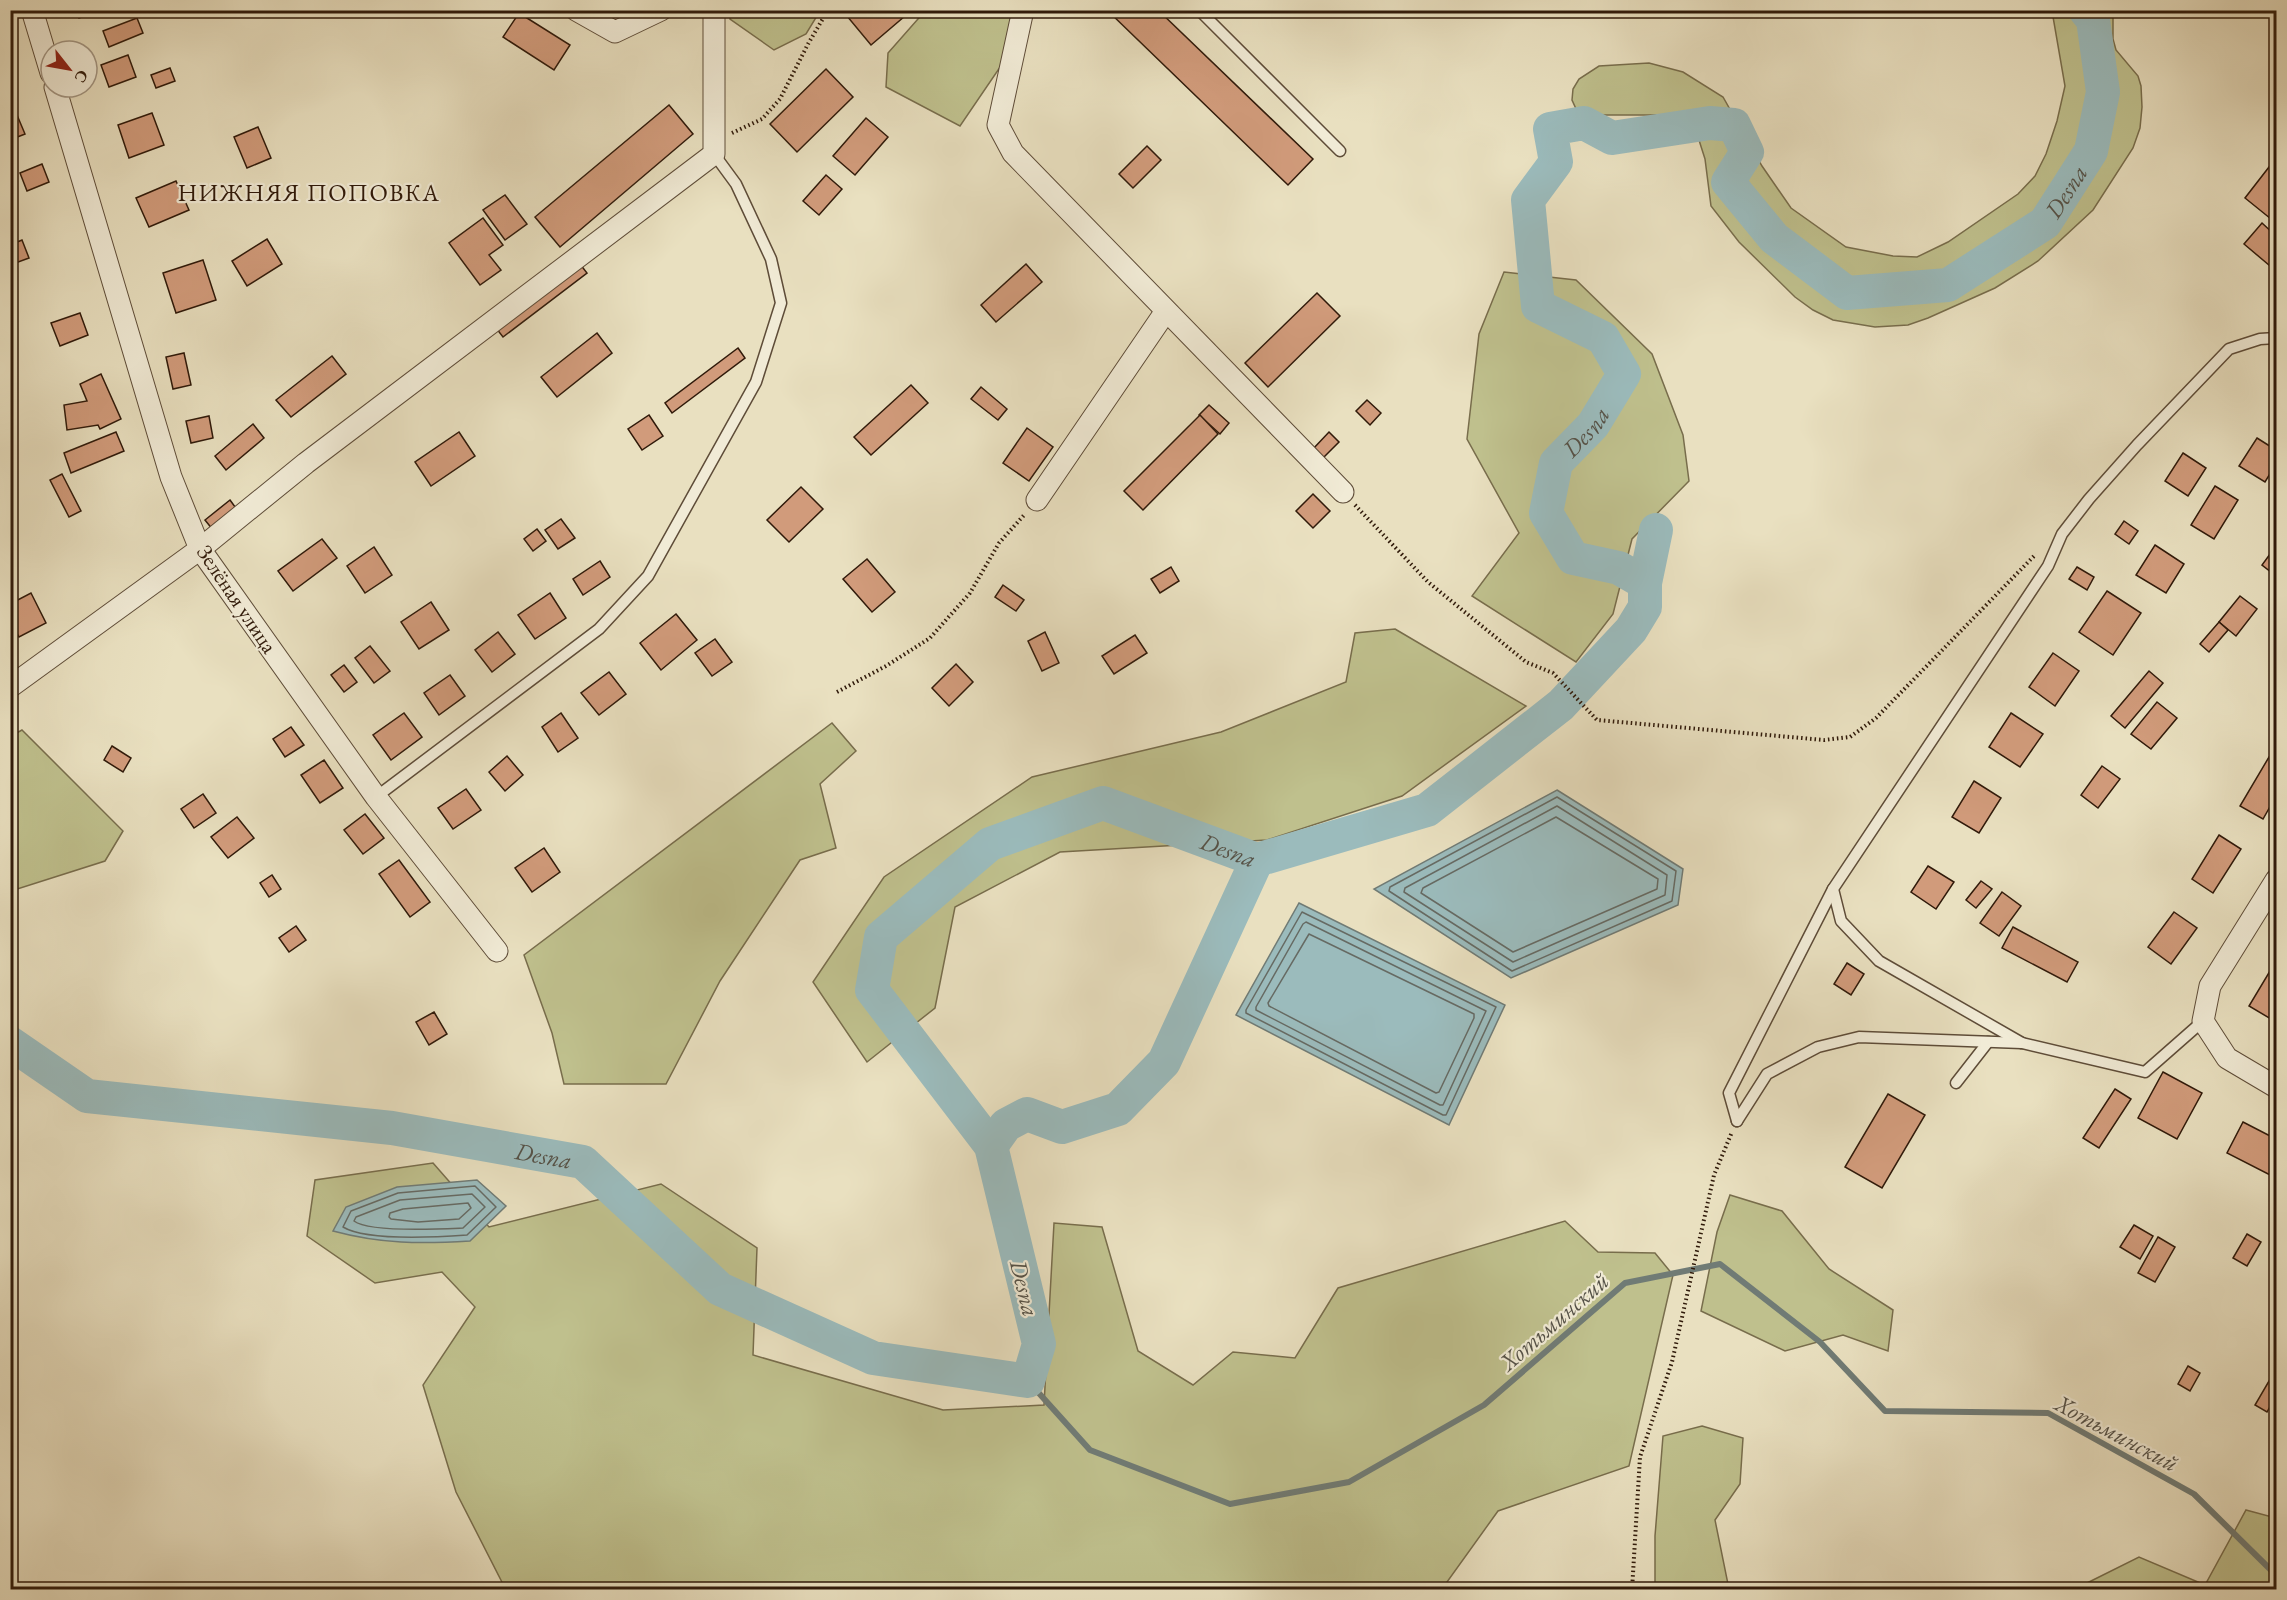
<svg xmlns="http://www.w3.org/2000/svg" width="2287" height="1600" font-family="'EB Garamond',serif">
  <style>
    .green { fill: #bfc08d; stroke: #786d4c; stroke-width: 1.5 }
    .water { fill: #9bbbbc; stroke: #707b75; stroke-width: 1.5 }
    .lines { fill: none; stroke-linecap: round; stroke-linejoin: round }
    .shore { stroke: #666a63; stroke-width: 1.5 }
    .stream { stroke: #707b75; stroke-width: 6 }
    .river { stroke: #9bbbbc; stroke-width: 34 }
    .building { fill: #d19b7b; stroke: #301a0a; stroke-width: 1.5 }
    .service-casing { stroke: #5e4c38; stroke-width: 13 }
    .minor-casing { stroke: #5e4c38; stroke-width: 23 }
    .path { stroke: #301a0a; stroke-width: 4; stroke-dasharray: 1.5 3; stroke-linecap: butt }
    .service { stroke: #f1ebd6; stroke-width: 10 }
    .minor { stroke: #f1ebd6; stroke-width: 21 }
    .labels { text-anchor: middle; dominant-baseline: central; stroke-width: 4.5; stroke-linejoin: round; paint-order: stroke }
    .street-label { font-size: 22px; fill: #301a0a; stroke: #f1ebd6 }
    .water-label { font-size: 24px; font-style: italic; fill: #555248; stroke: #f1ebd6 }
    .neighbourhood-label { font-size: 24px; letter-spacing: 1.5px; fill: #301a0a; stroke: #f1ebd6 }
  </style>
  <rect width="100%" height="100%" fill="#e9e0c0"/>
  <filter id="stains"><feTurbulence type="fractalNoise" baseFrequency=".00333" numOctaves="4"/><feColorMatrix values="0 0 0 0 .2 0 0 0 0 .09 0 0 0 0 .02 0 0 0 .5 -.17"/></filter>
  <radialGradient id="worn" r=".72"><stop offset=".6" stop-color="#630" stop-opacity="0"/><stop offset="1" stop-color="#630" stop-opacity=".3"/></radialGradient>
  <g class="green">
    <path d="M 730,11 L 730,10 L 820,11 L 806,34 L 774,50 L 730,19 Z"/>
    <path d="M 925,11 L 1014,11 L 1007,57 L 960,126 L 886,87 L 888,53 Z"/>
    <path d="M 2052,11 L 2109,11 L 2113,18 L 2113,39 L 2116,50 L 2138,76 L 2141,86 L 2142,107 L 2140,128 L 2133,148 L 2093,210 L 2038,261 L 1995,288 L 1928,318 L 1908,325 L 1875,327 L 1833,320 L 1813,310 L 1795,297 L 1739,242 L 1711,206 L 1705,159 L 1698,137 L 1682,122 L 1661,115 L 1587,115 L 1577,111 L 1572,100 L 1573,89 L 1579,79 L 1599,66 L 1649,63 L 1683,72 L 1723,97 L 1762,166 L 1791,208 L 1846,247 L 1893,256 L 1917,257 L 1948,242 L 2018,194 L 2035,176 L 2046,154 L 2057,121 L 2065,86 Z"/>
    <path d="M 1504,272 L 1576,280 L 1652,354 L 1683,435 L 1689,481 L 1632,539 L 1613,614 L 1576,662 L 1472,596 L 1519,533 L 1467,439 L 1479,334 Z"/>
    <path d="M 1395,629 L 1526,706 L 1402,796 L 1267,840 L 1060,852 L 955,907 L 935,1008 L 867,1062 L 813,982 L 884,877 L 1032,777 L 1221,732 L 1346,682 L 1355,633 Z"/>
    <path d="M 832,723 L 856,751 L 820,784 L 836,848 L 800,860 L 720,981 L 666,1084 L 564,1084 L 552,1033 L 524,955 Z"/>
    <path d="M 22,730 L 123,831 L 105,861 L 11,891 L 11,736 Z"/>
    <path d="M 433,1163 L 489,1227 L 661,1184 L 757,1248 L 753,1355 L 943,1410 L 1044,1405 L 1054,1223 L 1102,1227 L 1138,1351 L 1193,1385 L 1233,1352 L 1295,1358 L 1338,1288 L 1565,1221 L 1598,1252 L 1655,1253 L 1673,1275 L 1629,1466 L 1498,1511 L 1442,1589 L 885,1590 L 859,1587 L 857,1590 L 506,1590 L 456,1492 L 423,1385 L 475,1307 L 442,1272 L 375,1283 L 307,1236 L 315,1180 Z"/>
    <path d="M 1730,1195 L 1782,1211 L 1829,1269 L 1893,1310 L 1888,1351 L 1843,1335 L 1785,1351 L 1701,1311 L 1717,1232 Z"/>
    <path d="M 1702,1426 L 1743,1438 L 1740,1484 L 1715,1520 L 1729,1589 L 1655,1589 L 1655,1536 L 1663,1436 Z"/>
    <path d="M 2246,1510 L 2276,1518 L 2276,1589 L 2084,1589 L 2083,1585 L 2139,1557 L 2205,1585 Z"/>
  </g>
  <g class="water">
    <path d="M 1557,790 L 1683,869 L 1678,905 L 1511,978 L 1374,889 Z"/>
    <path d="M 1299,903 L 1505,1005 L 1449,1125 L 1236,1015 Z"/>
    <path d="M 477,1180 L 506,1206 L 470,1241 C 421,1244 381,1244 333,1231 L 346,1207 L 397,1187 Z"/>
  </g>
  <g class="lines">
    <g class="shore">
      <path d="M 1557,797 L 1676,871 L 1672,901 L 1512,971 L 1389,891 L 1390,887 Z"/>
      <path d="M 1557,806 L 1667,875 L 1665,895 L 1513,962 L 1404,892 L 1405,888 Z"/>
      <path d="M 1556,817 L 1658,879 L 1657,889 L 1513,952 L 1421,893 L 1423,888 Z"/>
      <path d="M 1302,912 L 1496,1007 L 1446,1115 L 1443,1115 L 1246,1013 L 1246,1010 Z"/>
      <path d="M 1306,922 L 1486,1011 L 1443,1105 L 1440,1105 L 1256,1010 L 1256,1007 L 1303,924 Z"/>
      <path d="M 1309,934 L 1474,1014 L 1474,1018 L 1439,1092 L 1436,1093 L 1269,1006 L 1268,1003 Z"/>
      <path d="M 475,1186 L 496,1207 L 467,1235 C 438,1237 366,1241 343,1227 L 351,1211 L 398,1193 Z"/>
      <path d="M 472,1194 L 485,1207 L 463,1228 C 441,1229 370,1233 354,1221 L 356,1217 L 400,1200 Z"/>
      <path d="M 468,1203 L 471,1208 L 459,1219 L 418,1222 L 391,1219 L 389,1217 L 390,1213 L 403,1209 Z"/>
    </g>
    <path class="stream" d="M 1028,1381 L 1090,1450 L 1230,1504 L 1349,1482 L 1484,1405 L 1625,1283 L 1720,1264 L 1820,1342 L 1885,1411 L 2048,1413 L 2194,1494 L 2276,1575"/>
    <g class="river">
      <path d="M 1645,583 L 1656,530"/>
      <path id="s1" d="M 10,1043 L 87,1096 L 392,1128 L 583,1162 L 720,1289 L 873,1358 L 1028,1381 L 1039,1344 L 991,1146 L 872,990 L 881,937 L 990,844 L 1103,803 L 1257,860 L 1427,810 L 1561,705 L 1631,630 L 1645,607 L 1645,583 L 1619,568 L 1573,558 L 1546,513 L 1556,463 L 1593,425 L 1624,374 L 1603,338 L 1538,306 L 1528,200 L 1556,162 L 1550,129 L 1584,123 L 1612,138 L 1710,123 L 1734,125 L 1747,152 L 1728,182 L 1774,238 L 1847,293 L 1948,285 L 2045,223 L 2091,151 L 2103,92 L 2093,20 L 2085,10"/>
      <path d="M 991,1146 L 1006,1125 L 1027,1114 L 1062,1127 L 1118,1109 L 1164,1062 L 1257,860"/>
    </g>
  </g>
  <g class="building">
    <path d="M 77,10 L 102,10 L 79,18 Z"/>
    <path d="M 842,10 L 912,10 L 871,45 Z"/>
    <path d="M 1107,10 L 1158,10 L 1313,159 L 1288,185 Z"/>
    <path d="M 519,13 L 570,45 L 554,70 L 503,37 Z"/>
    <path d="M 137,18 L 143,33 L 109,47 L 103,31 Z"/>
    <path d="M 128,55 L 136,77 L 109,87 L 101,65 Z"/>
    <path d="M 170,68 L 175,81 L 156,88 L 151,75 Z"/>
    <path d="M 826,69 L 853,97 L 797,152 L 770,124 Z"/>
    <path d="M 669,105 L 693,134 L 560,247 L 535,217 Z"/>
    <path d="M 152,113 L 164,145 L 129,158 L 118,125 Z"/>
    <path d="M 17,115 L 25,134 L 10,140 L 10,118 Z"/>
    <path d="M 866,118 L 888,137 L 855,175 L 833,156 Z"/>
    <path d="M 258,127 L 271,158 L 247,168 L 234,137 Z"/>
    <path d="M 1147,146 L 1161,160 L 1133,188 L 1119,174 Z"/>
    <path d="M 2276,158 L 2276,223 L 2245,198 Z"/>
    <path d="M 42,164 L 49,182 L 27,191 L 20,173 Z"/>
    <path d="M 826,175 L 842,189 L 819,215 L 803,201 Z"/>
    <path d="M 176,181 L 189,210 L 149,227 L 136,198 Z"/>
    <path d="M 505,195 L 527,224 L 505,240 L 483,210 Z"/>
    <path d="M 483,218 L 503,245 L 489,255 L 501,270 L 480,285 L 449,243 Z"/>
    <path d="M 2262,223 L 2276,236 L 2276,271 L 2244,244 Z"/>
    <path d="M 267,239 L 282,264 L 247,286 L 232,261 Z"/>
    <path d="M 22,240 L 29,258 L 10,265 L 10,245 Z"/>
    <path d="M 203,260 L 216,300 L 176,313 L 163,273 Z"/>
    <path d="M 580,264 L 587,273 L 503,337 L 496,328 Z"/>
    <path d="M 1026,264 L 1042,282 L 996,322 L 981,305 Z"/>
    <path d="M 1317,293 L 1340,316 L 1268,387 L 1245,363 Z"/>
    <path d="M 80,313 L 88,335 L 60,346 L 51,323 Z"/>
    <path d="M 597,333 L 612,353 L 557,397 L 541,377 Z"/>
    <path d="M 738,348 L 745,358 L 672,413 L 665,403 Z"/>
    <path d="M 184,353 L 191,385 L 173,389 L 166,357 Z"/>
    <path d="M 332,356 L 346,374 L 291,417 L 276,400 Z"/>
    <path d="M 101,374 L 121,419 L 100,429 L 98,425 L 67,430 L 64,405 L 87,401 L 80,384 Z"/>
    <path d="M 911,385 L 928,403 L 871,455 L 854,437 Z"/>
    <path d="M 981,387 L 1007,409 L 998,420 L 971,399 Z"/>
    <path d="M 1367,400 L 1381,413 L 1370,425 L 1356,411 Z"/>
    <path d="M 1209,405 L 1229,423 L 1220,434 L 1199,415 Z"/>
    <path d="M 649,415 L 663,436 L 642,450 L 628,429 Z"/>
    <path d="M 1200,415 L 1218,434 L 1143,510 L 1124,491 Z"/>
    <path d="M 209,416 L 213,438 L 191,443 L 186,421 Z"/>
    <path d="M 253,424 L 264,438 L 226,470 L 215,456 Z"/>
    <path d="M 1027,428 L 1053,447 L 1029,481 L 1003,463 Z"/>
    <path d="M 116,432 L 124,451 L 71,473 L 64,453 Z"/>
    <path d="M 459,432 L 475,456 L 431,486 L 415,462 Z"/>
    <path d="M 1329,432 L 1339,442 L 1323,458 L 1313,449 Z"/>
    <path d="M 2257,438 L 2276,450 L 2276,464 L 2265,482 L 2239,466 Z"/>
    <path d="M 2183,453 L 2206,468 L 2188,496 L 2165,481 Z"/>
    <path d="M 62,474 L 81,511 L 69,517 L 50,480 Z"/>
    <path d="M 2215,486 L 2238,500 L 2214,539 L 2191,525 Z"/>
    <path d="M 801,487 L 823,509 L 789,542 L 767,520 Z"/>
    <path d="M 1313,494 L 1330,511 L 1313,528 L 1296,511 Z"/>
    <path d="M 230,500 L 238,511 L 213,530 L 205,520 Z"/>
    <path d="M 561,519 L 575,538 L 558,549 L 545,530 Z"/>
    <path d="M 2124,521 L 2138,531 L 2129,544 L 2115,534 Z"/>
    <path d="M 537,529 L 546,541 L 533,551 L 524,539 Z"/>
    <path d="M 322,539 L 337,558 L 293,591 L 278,571 Z"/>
    <path d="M 2155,545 L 2184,564 L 2166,593 L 2136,575 Z"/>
    <path d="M 374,547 L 392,575 L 365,593 L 347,566 Z"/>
    <path d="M 2273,550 L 2276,553 L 2276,576 L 2262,565 Z"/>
    <path d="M 867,559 L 895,592 L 872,612 L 843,579 Z"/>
    <path d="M 600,561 L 610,577 L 583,595 L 573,579 Z"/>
    <path d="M 1171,567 L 1179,581 L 1160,593 L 1151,579 Z"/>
    <path d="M 2077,567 L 2094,577 L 2087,590 L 2069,579 Z"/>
    <path d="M 1003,585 L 1024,600 L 1016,611 L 995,597 Z"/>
    <path d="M 2107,591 L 2141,613 L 2113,655 L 2079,632 Z"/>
    <path d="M 31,593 L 46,623 L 19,637 L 10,620 L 10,604 Z"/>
    <path d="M 550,593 L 566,618 L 535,639 L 518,615 Z"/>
    <path d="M 2240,596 L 2257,609 L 2236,636 L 2219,622 Z"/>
    <path d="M 431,602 L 449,630 L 419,649 L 401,622 Z"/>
    <path d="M 676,614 L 697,640 L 661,670 L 640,643 Z"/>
    <path d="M 2219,622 L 2228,630 L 2209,652 L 2200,644 Z"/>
    <path d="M 498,632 L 515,654 L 492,672 L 475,650 Z"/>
    <path d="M 1045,632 L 1059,663 L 1042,671 L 1028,641 Z"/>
    <path d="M 1135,635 L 1147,653 L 1114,674 L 1102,656 Z"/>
    <path d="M 715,639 L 732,662 L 712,676 L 695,653 Z"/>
    <path d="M 370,646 L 390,671 L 374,683 L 355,658 Z"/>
    <path d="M 2053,653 L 2079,671 L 2055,706 L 2029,687 Z"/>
    <path d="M 956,664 L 973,682 L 949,706 L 932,688 Z"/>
    <path d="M 344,665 L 357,682 L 344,692 L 331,675 Z"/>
    <path d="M 2149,671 L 2163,683 L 2125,728 L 2111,716 Z"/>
    <path d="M 609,672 L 626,694 L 599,715 L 581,693 Z"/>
    <path d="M 450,675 L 465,696 L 439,715 L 424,693 Z"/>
    <path d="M 2157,702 L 2177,718 L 2151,749 L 2131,734 Z"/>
    <path d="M 404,713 L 422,737 L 391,760 L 373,735 Z"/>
    <path d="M 561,713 L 578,738 L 558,752 L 542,727 Z"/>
    <path d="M 2011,713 L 2043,734 L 2020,767 L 1989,747 Z"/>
    <path d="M 291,727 L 304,745 L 285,757 L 273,739 Z"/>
    <path d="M 112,746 L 131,758 L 123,772 L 104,760 Z"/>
    <path d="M 507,756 L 523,775 L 505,791 L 489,772 Z"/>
    <path d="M 2269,757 L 2276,761 L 2276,796 L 2263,819 L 2240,806 Z"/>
    <path d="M 324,760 L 343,788 L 320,803 L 301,775 Z"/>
    <path d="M 2102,766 L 2120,779 L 2098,808 L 2081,795 Z"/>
    <path d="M 1974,781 L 2001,798 L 1979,833 L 1952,817 Z"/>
    <path d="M 466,789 L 481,810 L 453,829 L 438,808 Z"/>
    <path d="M 203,794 L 216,813 L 194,828 L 181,809 Z"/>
    <path d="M 365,814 L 384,838 L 363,854 L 344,830 Z"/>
    <path d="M 237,817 L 254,838 L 228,858 L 211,837 Z"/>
    <path d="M 2219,835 L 2241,849 L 2213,893 L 2192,879 Z"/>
    <path d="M 544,848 L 560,872 L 532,892 L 515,868 Z"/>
    <path d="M 399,860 L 430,902 L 410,917 L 379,874 Z"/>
    <path d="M 1928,866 L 1954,882 L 1936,909 L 1911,892 Z"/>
    <path d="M 272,875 L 281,889 L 269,897 L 260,883 Z"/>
    <path d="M 1981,881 L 1992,889 L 1976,908 L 1966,900 Z"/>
    <path d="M 2002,892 L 2021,906 L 1999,936 L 1980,923 Z"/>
    <path d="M 2174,912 L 2197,928 L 2171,964 L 2148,947 Z"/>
    <path d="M 296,926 L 306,940 L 289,952 L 279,938 Z"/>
    <path d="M 2013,927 L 2078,962 L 2067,982 L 2002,948 Z"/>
    <path d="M 1847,963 L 1864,974 L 1851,995 L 1834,984 Z"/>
    <path d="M 2273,966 L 2276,969 L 2276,1011 L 2271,1019 L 2249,1006 Z"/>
    <path d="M 434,1012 L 447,1034 L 429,1045 L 416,1022 Z"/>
    <path d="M 2163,1072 L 2202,1093 L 2177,1139 L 2138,1118 Z"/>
    <path d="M 2115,1089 L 2131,1099 L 2099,1148 L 2083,1138 Z"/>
    <path d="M 1888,1094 L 1925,1115 L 1882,1188 L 1845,1167 Z"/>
    <path d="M 2243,1122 L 2276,1139 L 2276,1178 L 2227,1153 Z"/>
    <path d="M 2134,1225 L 2153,1236 L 2140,1259 L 2120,1247 Z"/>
    <path d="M 2247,1234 L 2261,1242 L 2247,1266 L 2233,1258 Z"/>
    <path d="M 2158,1237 L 2175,1247 L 2155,1282 L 2138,1273 Z"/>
    <path d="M 2188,1366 L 2200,1373 L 2190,1391 L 2178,1384 Z"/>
    <path d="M 2276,1369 L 2276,1396 L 2267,1412 L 2255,1405 Z"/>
  </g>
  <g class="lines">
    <g class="service-casing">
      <g id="service">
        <path d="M 1199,10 L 1340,151"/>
        <path d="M 376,797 L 599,629 L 648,576 L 756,382 L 781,303 L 771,259 L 736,184 L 714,154"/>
        <path d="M 2022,1043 L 1879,961 L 1841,921 L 1833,889 L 2048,566 L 2062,534 L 2089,499 L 2137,445 L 2229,349 L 2260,339 L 2276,338"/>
        <path d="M 1956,1083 L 1988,1042"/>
        <path d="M 1737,1121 L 1767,1074 L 1818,1047 L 1859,1037 L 2022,1043 L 2145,1072 L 2203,1021"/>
        <path d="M 1737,1121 L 1729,1093 L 1833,889"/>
      </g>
    </g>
    <g class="minor-casing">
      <g id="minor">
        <path d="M 32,10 L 51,73"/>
        <path d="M 576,10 L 615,32 L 661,10"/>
        <path d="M 1023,10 L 998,125 L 1013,153 L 1343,492"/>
        <path d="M 55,87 L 171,477 L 200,549 L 376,797 L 497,951"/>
        <path d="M 1037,500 L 1166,311"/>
        <path d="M 10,687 L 200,549 L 306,463 L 714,154 L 714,10"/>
        <path d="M 2276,880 L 2210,986 L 2203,1021 L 2227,1058 L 2276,1087"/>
      </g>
    </g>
    <g class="path">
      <path d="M 732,133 L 762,119 L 780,99 L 808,44 L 828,10"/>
      <path d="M 1355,505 L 1428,582 L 1526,662 L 1553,673 L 1597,720 L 1824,740 L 1850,737 L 1876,718 L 2036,554"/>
      <path d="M 837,692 L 886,666 L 930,638 L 970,593 L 999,543 L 1025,514"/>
      <path d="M 1632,1590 L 1640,1457 L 1672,1362 L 1714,1175 L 1732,1132"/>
    </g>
    <use href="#service" class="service"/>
    <use href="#minor" class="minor"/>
  </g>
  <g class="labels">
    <g class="street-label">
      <text transform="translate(237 599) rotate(56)">Зелёная улица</text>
    </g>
    <g class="water-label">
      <text stroke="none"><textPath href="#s1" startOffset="3794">Desna</textPath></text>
      <text stroke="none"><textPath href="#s1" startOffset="2750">Desna</textPath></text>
      <text stroke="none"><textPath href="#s1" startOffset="1995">Desna</textPath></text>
      <text stroke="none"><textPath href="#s1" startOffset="554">Desna</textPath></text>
      <text transform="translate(1025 1288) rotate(76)">Desna</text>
      <text transform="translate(1554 1321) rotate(-41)">Хотьминский</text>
      <text transform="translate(2117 1433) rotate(28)">Хотьминский</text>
    </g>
    <g class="neighbourhood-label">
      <text x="309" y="192">НИЖНЯЯ ПОПОВКА</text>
    </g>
  </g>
  <rect width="2287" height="1600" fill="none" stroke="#e9e0c0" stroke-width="36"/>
  <rect x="12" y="12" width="2263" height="1576" fill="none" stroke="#301a0a" stroke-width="3"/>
  <rect x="18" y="18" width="2251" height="1564" fill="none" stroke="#301a0a" stroke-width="1.5"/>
  <g transform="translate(69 69) rotate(121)"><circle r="28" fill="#f1ebd6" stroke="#a49784" stroke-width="1.5"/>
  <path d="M0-4.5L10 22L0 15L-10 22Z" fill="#8f2418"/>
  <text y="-9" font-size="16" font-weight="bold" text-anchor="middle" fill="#301a0a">С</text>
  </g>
  <rect width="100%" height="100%" filter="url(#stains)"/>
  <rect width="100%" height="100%" fill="url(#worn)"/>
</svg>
